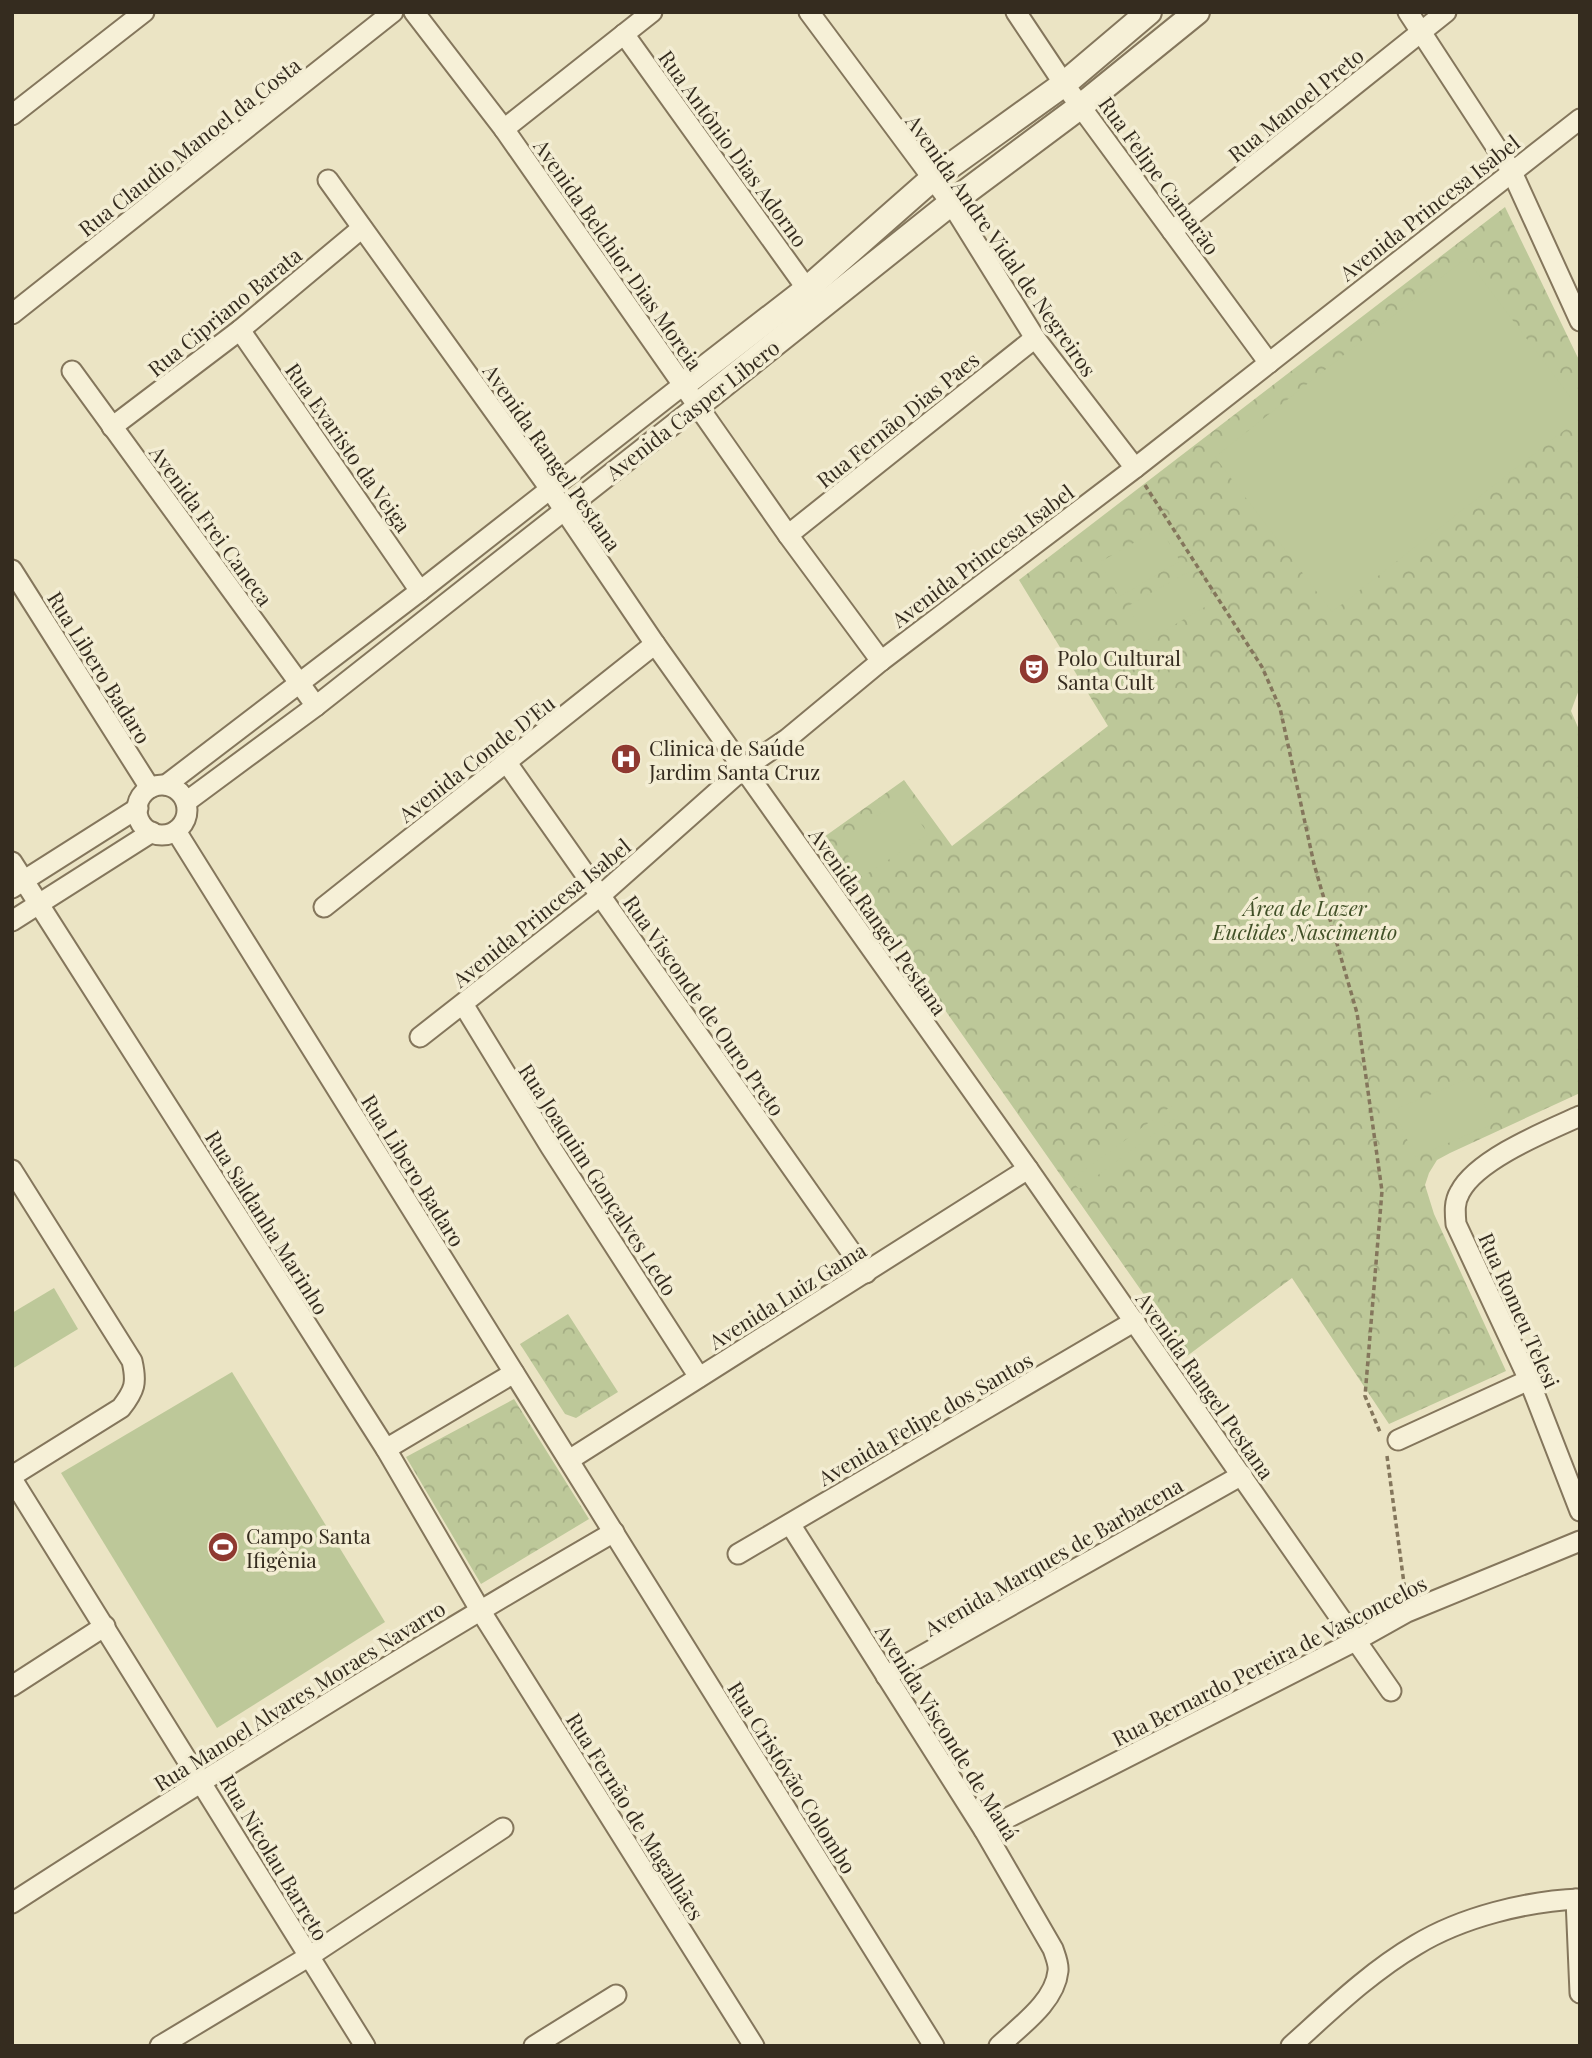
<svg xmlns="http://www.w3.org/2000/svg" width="1592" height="2058" font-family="'Playfair Display',serif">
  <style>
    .park { fill: url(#park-crowns) }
    .pitch { fill: #bdc899 }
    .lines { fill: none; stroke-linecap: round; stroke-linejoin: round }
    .minor-casing { stroke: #84765c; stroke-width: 23 }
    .tertiary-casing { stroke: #84765c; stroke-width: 28 }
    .path { stroke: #84765c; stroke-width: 3.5; stroke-dasharray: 5 3.5; stroke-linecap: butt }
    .minor { stroke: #f6f0d7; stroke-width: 19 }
    .tertiary { stroke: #f6f0d7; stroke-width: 24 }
    .labels { text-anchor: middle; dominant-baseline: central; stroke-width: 7; stroke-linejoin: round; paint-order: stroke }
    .street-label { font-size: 21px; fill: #352c1f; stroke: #f3edd3 }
    .poi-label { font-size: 21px; fill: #352c1f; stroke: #f3edd3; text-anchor: start }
    .park-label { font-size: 21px; font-style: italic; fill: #415027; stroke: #f3edd3 }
  </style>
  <defs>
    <pattern id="park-crowns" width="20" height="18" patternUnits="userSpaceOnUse" patternTransform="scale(1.75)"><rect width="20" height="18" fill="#bdc899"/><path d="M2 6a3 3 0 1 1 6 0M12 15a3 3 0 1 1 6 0" fill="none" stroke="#a3ac83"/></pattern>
  </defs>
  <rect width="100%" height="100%" fill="#ebe4c4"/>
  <g class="park">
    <path d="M 1505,207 L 1580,362 L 1580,687 L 1571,711 L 1580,732 L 1580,1093 L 1450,1153 L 1437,1160 L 1429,1173 L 1425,1185 L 1434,1214 L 1506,1371 L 1389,1424 L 1292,1278 L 1187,1356 L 824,837 L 904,780 L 952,846 L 1108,726 L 1019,580 Z"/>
    <path d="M 568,1314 L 618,1392 L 576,1418 L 565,1414 L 520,1344 Z"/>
    <path d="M 514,1399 L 589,1519 L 481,1584 L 406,1457 Z"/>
  </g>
  <g class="pitch">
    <path d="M 1466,258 L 1580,410 L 1580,418 L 1332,612 L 1215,457 Z"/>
    <path d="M 1160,528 L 1180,561 L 1119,597 L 1100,562 Z"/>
    <path d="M 1188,572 L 1208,605 L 1147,641 L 1128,606 Z"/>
    <path d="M 904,798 L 928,834 L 862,877 L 839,841 Z"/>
    <path d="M 1472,1077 L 1493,1124 L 1415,1157 L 1394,1110 Z"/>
    <path d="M 1174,1104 L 1181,1114 L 1079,1189 L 1071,1180 Z"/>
    <path d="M 54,1288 L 78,1329 L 12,1369 L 12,1313 Z"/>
    <path d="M 232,1372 L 385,1622 L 217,1728 L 61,1473 Z"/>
  </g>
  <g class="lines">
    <g class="minor-casing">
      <g id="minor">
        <path d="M 414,12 L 504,129 L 788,535 L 881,661"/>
        <path d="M 809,12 L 951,203 L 1035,338 L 1135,468"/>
        <path d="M 1016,12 L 1064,84 L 1269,363"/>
        <path d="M 1408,12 L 1511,170 L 1580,321"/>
        <path d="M 624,34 L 807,289"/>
        <path d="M 12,115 L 144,12"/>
        <path d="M 504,129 L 652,12"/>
        <path d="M 328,180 L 550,489 L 655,644 L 1028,1169 L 1391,1691"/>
        <path d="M 1172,231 L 1446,12"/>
        <path d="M 12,314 L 393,12"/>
        <path d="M 240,330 L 420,591"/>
        <path d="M 72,371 L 316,706"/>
        <path d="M 112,427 L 240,330 L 362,228"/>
        <path d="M 788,535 L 1035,338"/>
        <path d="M 12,570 L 150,788"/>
        <path d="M 507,763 L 866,1273"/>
        <path d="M 166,785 L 420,591 L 683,385"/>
        <circle cx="162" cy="810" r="25"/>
        <path d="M 186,802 L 316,706 L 698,405"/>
        <path d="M 176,831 L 934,2046"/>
        <path d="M 12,862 L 386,1449 L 480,1610 L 754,2046"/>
        <path d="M 12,888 L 138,808"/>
        <path d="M 324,907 L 655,644"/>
        <path d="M 12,921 L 152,832"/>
        <path d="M 463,1004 L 550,1146 L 699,1377"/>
        <path d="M 420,1037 L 600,896 L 743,769 L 787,739 L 881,661 L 1135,468 L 1580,119"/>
        <path d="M 1580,1116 C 1547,1131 1477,1159 1460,1192 C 1454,1202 1455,1212 1456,1224 L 1529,1380 L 1580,1511"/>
        <path d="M 12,1170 L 132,1361 C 137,1383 135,1390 121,1408 L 12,1476"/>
        <path d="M 1398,1440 L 1529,1380"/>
        <path d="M 386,1449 L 514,1373"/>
        <path d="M 569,1460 L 1028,1169"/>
        <path d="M 12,1479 L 365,2046"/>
        <path d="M 790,1524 L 984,1830 L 1053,1949 C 1055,1955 1059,1964 1058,1971 C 1055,2002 1020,2026 999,2046"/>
        <path d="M 738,1554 L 1135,1321"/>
        <path d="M 886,1676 L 1242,1475"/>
        <path d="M 12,1686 L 105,1626"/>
        <path d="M 984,1830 L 1357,1640 L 1407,1612 L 1580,1541"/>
        <path d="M 1576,1899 L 1580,1993"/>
        <path d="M 12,1903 C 210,1775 410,1650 614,1532"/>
        <path d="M 160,2046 L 308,1957 L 503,1828"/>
        <path d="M 534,2046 L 616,1995"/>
        <path d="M 1291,2046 C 1331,2010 1370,1972 1416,1945 C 1462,1917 1527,1901 1580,1899"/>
      </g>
    </g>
    <g class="tertiary-casing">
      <g id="tertiary">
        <path d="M 683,385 L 807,289 L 932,179 L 1064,84 L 1149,12"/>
        <path d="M 698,405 L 951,203 L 1081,106 L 1197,12"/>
      </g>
    </g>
    <g class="path">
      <path d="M 1145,485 L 1262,667 L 1280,708 L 1314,864 L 1357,1013 L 1382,1191 L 1365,1396 L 1380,1432"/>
      <path d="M 1387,1456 L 1405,1591"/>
    </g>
    <use href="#minor" class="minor"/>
    <use href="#tertiary" class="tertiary"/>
  </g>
  <defs>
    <g id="theatre-disc" transform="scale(1.575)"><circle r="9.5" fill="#8f3930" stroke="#f3edd3"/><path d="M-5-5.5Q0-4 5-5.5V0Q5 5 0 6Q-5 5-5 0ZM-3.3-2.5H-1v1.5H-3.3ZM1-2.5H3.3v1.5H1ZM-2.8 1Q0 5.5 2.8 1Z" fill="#fff"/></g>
    <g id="hospital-disc" transform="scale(1.575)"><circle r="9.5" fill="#8f3930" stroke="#f3edd3"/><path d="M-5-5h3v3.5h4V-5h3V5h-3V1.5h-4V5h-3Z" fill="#fff"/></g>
    <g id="stadium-disc" transform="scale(1.575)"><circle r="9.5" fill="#8f3930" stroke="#f3edd3"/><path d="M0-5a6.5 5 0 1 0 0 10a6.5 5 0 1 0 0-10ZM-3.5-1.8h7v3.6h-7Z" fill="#fff"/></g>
  </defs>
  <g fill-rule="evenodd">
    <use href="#theatre-disc" x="1034" y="669"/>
    <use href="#hospital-disc" x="626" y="759"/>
    <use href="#stadium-disc" x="223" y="1547"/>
  </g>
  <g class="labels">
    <g class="street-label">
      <text transform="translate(1295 104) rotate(-39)">Rua Manoel Preto</text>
      <text transform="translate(189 146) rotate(-38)">Rua Claudio Manoel da Costa</text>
      <text transform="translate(734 148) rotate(54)">Rua Antônio Dias Adorno</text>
      <text transform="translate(1160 175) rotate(54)">Rua Felipe Camarão</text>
      <text transform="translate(1429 207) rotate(-38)">Avenida Princesa Isabel</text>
      <text transform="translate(1002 245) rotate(55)">Avenida Andre Vidal de Negreiros</text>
      <text transform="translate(619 254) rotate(55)">Avenida Belchior Dias Moreia</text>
      <text transform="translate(224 311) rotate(-39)">Rua Cipriano Barata</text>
      <text transform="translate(692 409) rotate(-38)">Avenida Casper Libero</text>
      <text transform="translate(897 419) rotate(-39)">Rua Fernão Dias Paes</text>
      <text transform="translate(349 447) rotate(55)">Rua Evaristo da Veiga</text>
      <text transform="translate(553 457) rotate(55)">Avenida Rangel Pestana</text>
      <text transform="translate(212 525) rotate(54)">Avenida Frei Caneca</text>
      <text transform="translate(982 555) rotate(-37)">Avenida Princesa Isabel</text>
      <text transform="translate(100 667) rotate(58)">Rua Libero Badaro</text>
      <text transform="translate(476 758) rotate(-38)">Avenida Conde D'Eu</text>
      <text transform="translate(541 912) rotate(-39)">Avenida Princesa Isabel</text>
      <text transform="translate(879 921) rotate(55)">Avenida Rangel Pestana</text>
      <text transform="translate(705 1005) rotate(55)">Rua Visconde de Ouro Preto</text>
      <text transform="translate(414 1170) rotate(58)">Rua Libero Badaro</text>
      <text transform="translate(599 1179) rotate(57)">Rua Joaquim Gonçalves Ledo</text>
      <text transform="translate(268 1222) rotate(58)">Rua Saldanha Marinho</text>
      <text transform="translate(787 1295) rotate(-32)">Avenida Luiz Gama</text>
      <text transform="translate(1520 1310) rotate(66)">Rua Romeu Telesi</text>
      <text transform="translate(1206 1385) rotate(55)">Avenida Rangel Pestana</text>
      <text transform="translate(925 1418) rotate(-30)">Avenida Felipe dos Santos</text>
      <text transform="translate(1053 1556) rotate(-30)">Avenida Marques de Barbacena</text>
      <text transform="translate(1269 1660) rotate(-27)">Rua Bernardo Pereira de Vasconcelos</text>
      <text transform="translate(299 1695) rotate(-32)">Rua Manoel Alvares Moraes Navarro</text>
      <text transform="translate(948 1732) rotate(58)">Avenida Visconde de Mauá</text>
      <text transform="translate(793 1777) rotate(58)">Rua Cristóvão Colombo</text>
      <text transform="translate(636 1816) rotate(58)">Rua Fernão de Magalhães</text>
      <text transform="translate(275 1857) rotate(59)">Rua Nicolau Barreto</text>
    </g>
    <g class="poi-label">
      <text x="1057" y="657">Polo Cultural<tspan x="1057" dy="24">Santa Cult</tspan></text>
      <text x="649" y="747">Clinica de Saúde<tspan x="649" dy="24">Jardim Santa Cruz</tspan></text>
      <text x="246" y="1535">Campo Santa<tspan x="246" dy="24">Ifigênia</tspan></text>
    </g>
    <g class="park-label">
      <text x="1305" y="907">Área de Lazer<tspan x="1305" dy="24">Euclides Nascimento</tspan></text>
    </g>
  </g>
  <rect width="1592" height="2058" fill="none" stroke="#352c1f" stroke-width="28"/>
</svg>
